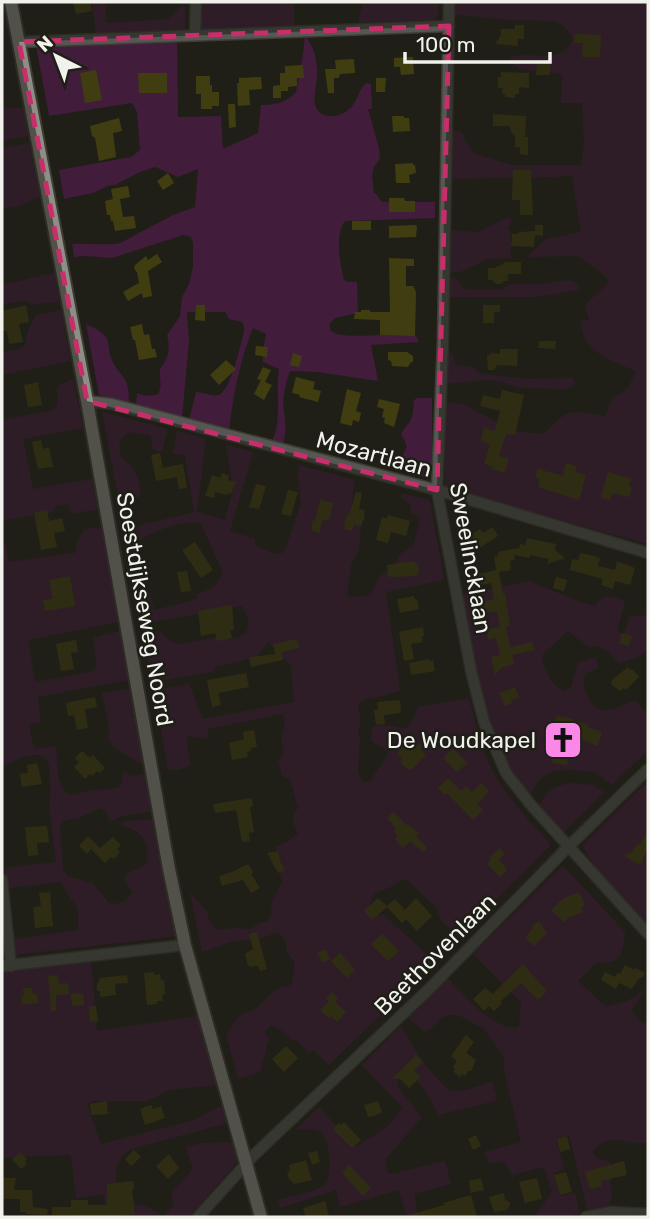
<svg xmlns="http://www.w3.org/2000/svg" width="650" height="1219" font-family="Rubik,sans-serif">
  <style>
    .green { fill: #411c3b }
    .building { fill: #403e10 }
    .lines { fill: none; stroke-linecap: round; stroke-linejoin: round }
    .minor-casing { stroke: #3d3d36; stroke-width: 13 }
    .major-casing { stroke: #3d3d36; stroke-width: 16 }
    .minor { stroke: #565652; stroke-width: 10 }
    .major { stroke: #8e8e86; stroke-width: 12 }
    .marked { fill: none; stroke: #c72e6a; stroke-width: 5; stroke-dasharray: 14 9; stroke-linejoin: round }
    .labels { text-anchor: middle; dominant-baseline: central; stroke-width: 5; stroke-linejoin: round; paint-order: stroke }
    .street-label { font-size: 23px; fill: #f2f2ed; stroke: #1f1f18 }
    .poi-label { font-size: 23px; fill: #f2f2ed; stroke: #1f1f18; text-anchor: end }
  </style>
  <rect width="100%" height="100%" fill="#1f1f18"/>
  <g class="green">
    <path d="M 92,2 L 105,2 L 107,23 L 168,19 L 180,7 L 185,6 L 185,30 L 96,34 Z"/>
    <path d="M 200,2 L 294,2 L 294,25 L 203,30 L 200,28 Z"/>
    <path d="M 363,2 L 439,2 L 437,18 L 433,20 L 359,22 L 359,17 Z"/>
    <path d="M 452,2 L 648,2 L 648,544 L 445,488 L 445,402 L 463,404 L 502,425 L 520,432 L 543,434 C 551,428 557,419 565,415 C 573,409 595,415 605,416 L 613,397 C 626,394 631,383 636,371 C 619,364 594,356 585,338 C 582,333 582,327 580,321 L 589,320 L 585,305 C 590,300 606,286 609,281 L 604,275 L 578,256 L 527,257 L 546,239 L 581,232 L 572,177 L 568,175 L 556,177 L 449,179 L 450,130 L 462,132 L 467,144 L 475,154 L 512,165 L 581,165 L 584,142 L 582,103 L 561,103 L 562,74 L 519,69 L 510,62 L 510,58 C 531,49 563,68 573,37 L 564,26 L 553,21 L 507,20 L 452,14 Z"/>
    <path d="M 305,36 C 311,44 315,51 316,61 C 317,66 318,72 317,78 C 316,91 308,111 327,116 C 335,117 342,115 348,110 C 358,103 357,91 366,83 L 371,84 L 372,109 L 368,109 L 379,148 L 380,158 L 374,167 L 372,175 L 374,193 L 376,194 L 382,202 L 435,202 L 435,218 L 348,221 L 344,222 C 335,237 340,263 344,280 L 348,282 L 357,282 L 358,313 L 335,318 L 329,325 C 330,327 330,329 331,331 C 342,341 396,332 413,335 L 416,336 L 419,342 L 371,345 L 378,381 L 317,372 L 290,371 C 286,383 282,397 284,411 C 286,424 286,433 283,445 L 271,442 C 283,424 275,391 279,369 L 263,362 L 263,349 L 266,334 L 253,328 C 240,360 233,396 229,431 L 189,420 L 196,392 C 203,392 212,397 218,395 C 231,392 240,345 244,332 L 244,326 L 242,322 L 229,319 L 225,312 L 187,312 L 189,341 L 182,418 L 136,405 L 137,393 C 145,396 150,397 158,394 C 163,385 159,379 160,370 C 162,364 164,365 166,359 C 170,352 169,343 167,335 L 180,316 L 182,297 L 189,284 L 193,267 L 193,243 L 191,237 L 183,235 L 174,238 L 112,258 L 85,256 L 74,257 L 72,244 C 87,243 106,246 120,243 L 173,215 L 195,207 L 198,169 L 178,177 L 155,167 L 138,173 L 115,185 L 110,185 L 93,193 L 64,199 L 59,170 L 131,157 L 140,150 L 137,112 L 132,103 L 49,116 L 36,46 L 177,42 L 178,117 L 221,116 L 223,149 L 258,133 L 261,105 C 275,105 286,103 296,92 L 302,61 Z"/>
    <path d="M 23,107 L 28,136 L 2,141 L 2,109 Z"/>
    <path d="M 29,143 L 40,197 L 20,206 L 2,208 L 2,148 Z"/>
    <path d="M 508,217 L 512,220 L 508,228 L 512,234 L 510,236 L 511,258 L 488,259 L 460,272 L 447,272 L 448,230 L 478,232 Z"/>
    <path d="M 54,273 L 59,301 L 32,305 L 26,300 L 2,304 L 2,285 Z"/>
    <path d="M 447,277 C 460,278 457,280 464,289 L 501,290 L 510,284 L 544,284 L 568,280 L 575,282 L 580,287 L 579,289 L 573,291 L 535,297 L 447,297 Z"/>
    <path d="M 61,310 L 70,361 L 2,375 L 2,352 L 19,349 L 25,346 L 28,330 L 36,315 Z"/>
    <path d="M 86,324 C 92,327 101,331 105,336 C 110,341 108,351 111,358 C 120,379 130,375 129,403 L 99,395 Z"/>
    <path d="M 446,352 L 453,353 L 456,365 L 474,367 L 478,373 L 526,379 L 572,378 L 575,382 C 573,388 570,388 564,389 L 520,388 L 499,381 L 484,380 L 446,384 Z"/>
    <path d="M 73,379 L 83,428 L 23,439 L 33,489 L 92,479 L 98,509 L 72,514 L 68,504 L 56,506 L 52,512 L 2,521 L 2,420 L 54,410 C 60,404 57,396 57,388 L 61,384 Z"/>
    <path d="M 417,398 L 432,398 L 432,467 L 430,478 L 408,474 L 402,457 L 407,446 L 401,434 C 404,427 411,423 412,416 C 414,411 413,405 414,400 Z"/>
    <path d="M 102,412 L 168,429 L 162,451 L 159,452 L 152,449 L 151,436 L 129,432 L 120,440 C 117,466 128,456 136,474 C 139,480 139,489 141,496 L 128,501 L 133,527 L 194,512 L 185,455 L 173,454 L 177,431 L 206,439 L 197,512 L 225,520 L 233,489 L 226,445 L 253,452 L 230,531 L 255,539 L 255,545 L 274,554 L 283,553 L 286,547 L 301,503 L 298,478 L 299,465 L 355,480 C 352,495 352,508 351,524 L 361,525 L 359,549 L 351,565 L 347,593 L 350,597 L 367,596 L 372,592 L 379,577 L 393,567 L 400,555 L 414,544 L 420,518 L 411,513 L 410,503 L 401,499 L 401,493 L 430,500 L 444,580 L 386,592 L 400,691 L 365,700 L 359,703 L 358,707 L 361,718 L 358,733 L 360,737 L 358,771 L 361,780 L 365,783 L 371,780 L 389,752 L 371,741 L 372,728 C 382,721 394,728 406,728 L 411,723 L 418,707 L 469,698 C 474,715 477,734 483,750 C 496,786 524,815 549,843 L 549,847 L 477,918 L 459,938 L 440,919 L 437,908 L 407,880 L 403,879 C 398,882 392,887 386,889 C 375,892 373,894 370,905 L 380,916 L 383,914 L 435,962 L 329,1065 L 314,1050 L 309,1053 L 298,1041 L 292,1040 L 281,1030 L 271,1026 L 264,1032 L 269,1039 L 260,1072 L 238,1079 L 226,1035 L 237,1019 L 242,1014 L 256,1009 L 276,989 L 282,987 L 289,986 L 292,983 L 295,963 L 286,950 L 286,944 L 283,937 L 279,934 L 275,933 L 260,939 L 234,941 L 202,952 L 190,892 L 207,912 L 209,920 L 216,930 L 234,928 L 251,929 L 259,923 L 266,922 L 271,916 L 272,902 L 282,882 L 277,861 L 276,847 L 290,840 L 298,833 C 293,822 290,818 298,808 L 290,779 L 282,776 L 278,760 L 283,756 L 284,754 L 281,737 L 285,725 L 283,714 L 207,729 L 209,739 L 187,736 L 188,754 L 191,765 L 179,770 L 168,770 L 154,690 L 189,684 L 203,719 L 294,702 L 291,666 L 269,642 L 256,657 L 215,667 L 215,671 L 152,683 L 143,632 L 159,631 L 172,642 L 181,644 L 222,636 L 225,639 C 250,638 254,626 242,606 L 142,624 L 136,596 L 150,593 L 154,610 L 198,599 L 196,594 C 209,591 221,585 222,570 L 201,524 C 181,517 144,536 128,547 Z"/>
    <path d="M 101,527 L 118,622 L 28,640 L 35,682 L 91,672 L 97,667 L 93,638 L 120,631 L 128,680 L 38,697 L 41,722 L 29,724 L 34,749 L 56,746 L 58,778 L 65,792 L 73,795 L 88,791 L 118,788 L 122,783 L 124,771 L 131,776 L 145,774 L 151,811 L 123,816 L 111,821 L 108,818 L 106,811 L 101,808 L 79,818 L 67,820 L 62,822 L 60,826 L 63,869 L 67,876 L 92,883 L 109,903 L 116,904 L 125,901 L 133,891 C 128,886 123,882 125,874 C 131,871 143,868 146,863 C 148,860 147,854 147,851 C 146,834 135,830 120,824 L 126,821 L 153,819 L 162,874 L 176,936 L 15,955 L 13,939 L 78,930 L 78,911 L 76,904 L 70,898 L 61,882 L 7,888 L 5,868 L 56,862 L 49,804 C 52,794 50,784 50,775 C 50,741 20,759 2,766 L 2,545 L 5,545 L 9,562 L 75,553 L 78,540 L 84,529 Z"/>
    <path d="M 529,581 L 583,603 L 595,606 C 606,591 610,597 625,601 L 617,631 L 624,634 L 629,617 L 648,615 L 648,650 L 638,657 L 619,663 C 609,653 603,643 589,647 L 568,631 L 543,654 L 541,659 C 547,671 551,686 564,691 L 571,688 L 578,663 L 595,657 L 599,667 L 585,674 C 581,686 589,708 603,710 C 611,712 628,703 635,700 L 648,714 L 648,750 L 612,785 L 595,772 L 571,770 L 553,771 L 539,780 L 529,797 L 511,775 L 481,697 L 461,595 Z"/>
    <path d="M 130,689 L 143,765 L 113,747 L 107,736 L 110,733 L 102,693 Z"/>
    <path d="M 648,781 L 648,927 C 630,907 592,869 583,845 Z"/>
    <path d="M 574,783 L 593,785 L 604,792 L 562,834 L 538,808 C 547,790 553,785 574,783 Z"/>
    <path d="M 562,867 L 565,868 L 625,932 C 624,941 624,955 614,961 C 610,963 602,962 596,963 L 578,981 L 606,1007 L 627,1001 L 644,991 L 631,1011 L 644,1025 L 648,1021 L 648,1142 C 626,1147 615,1130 593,1150 C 594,1160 602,1158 609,1162 C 611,1164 613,1167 615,1169 L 615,1172 L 610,1179 L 612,1197 L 608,1208 L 588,1211 L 569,1135 L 556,1139 L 564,1169 L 553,1173 L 560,1196 L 575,1193 L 580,1213 L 563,1217 L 534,1217 L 552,1192 L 545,1169 L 539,1168 L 512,1175 L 505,1162 L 489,1163 L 484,1152 L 521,1142 L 504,1070 L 504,1057 L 483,1028 L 458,1015 L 447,1015 L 441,1018 L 429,1030 L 424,1031 L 409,1018 L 448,979 C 465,995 494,1032 519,1027 L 521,1002 L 473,954 Z"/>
    <path d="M 91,960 L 97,1031 L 197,1016 L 217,1085 L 168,1090 L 148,1101 L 96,1101 L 90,1102 L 87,1105 L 101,1144 L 194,1120 L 223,1105 L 228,1123 L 131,1149 C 117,1158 115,1171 116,1187 L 129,1203 L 148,1207 L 163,1217 L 173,1205 L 172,1192 L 193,1169 L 186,1147 L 202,1143 L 233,1142 L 238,1158 L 233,1167 L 189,1217 L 107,1217 L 104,1194 L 76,1198 L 71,1155 L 35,1156 L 2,1158 L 2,970 Z"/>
    <path d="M 401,1026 C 414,1049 428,1072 449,1090 C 462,1094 479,1086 492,1081 L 497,1098 L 495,1101 L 438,1115 C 430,1095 419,1082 405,1067 L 397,1073 L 400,1077 L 398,1080 L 397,1086 L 420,1115 L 421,1118 L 385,1160 L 388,1173 L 391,1174 L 445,1161 L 451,1184 L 414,1194 L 418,1217 L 413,1217 L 412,1215 L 407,1217 L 399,1190 L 340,1207 L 336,1190 L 280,1208 L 278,1200 C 290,1196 317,1193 326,1183 C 333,1175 330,1136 319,1131 C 313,1128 302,1130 296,1129 L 319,1107 L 355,1147 C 372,1137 394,1126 402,1107 L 362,1065 Z"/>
  </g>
  <g class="building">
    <path d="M 73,2 L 90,2 L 92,11 L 76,14 Z"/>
    <path d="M 515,25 L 524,25 L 524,39 L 518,39 L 518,46 L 495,44 L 501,35 L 501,29 L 515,29 Z"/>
    <path d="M 575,34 L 601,35 L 600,57 L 582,57 L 583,43 L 574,43 Z"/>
    <path d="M 413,57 L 414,74 L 401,75 L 400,67 L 394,67 L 394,58 Z"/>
    <path d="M 354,59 L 355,73 L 340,74 L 339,78 L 334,78 L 334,93 L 328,93 L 325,69 L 336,69 L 335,60 Z"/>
    <path d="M 537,63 L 550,63 L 550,75 L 536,75 Z"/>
    <path d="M 303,65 L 304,78 L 297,78 L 297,86 L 288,87 L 288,91 L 281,91 L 281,98 L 273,98 L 273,86 L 280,85 L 280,73 L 285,73 L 285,66 Z"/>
    <path d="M 96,70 L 102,100 L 85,103 L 80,73 Z"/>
    <path d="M 501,72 L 529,73 L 529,88 L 519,87 L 519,94 L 515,94 L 515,98 L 505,97 L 505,94 L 502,94 L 503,88 L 498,88 L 498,77 L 501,77 Z"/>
    <path d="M 138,73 L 167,73 L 167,93 L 139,93 Z"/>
    <path d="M 196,76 L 210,76 L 210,85 L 212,85 L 212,92 L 219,92 L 219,106 L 212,106 L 212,109 L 201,109 L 201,94 L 196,94 Z"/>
    <path d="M 261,77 L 262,89 L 249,90 L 250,105 L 238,106 L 237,83 L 239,83 L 239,78 Z"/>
    <path d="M 376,78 L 386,78 L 385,92 L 376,92 Z"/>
    <path d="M 228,104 L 235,104 L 236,127 L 229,128 Z"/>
    <path d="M 493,114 L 526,116 L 525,137 L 528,137 L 528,155 L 520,154 L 520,147 L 515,147 L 515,136 L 511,132 L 510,126 L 493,126 Z"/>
    <path d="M 392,116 L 404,116 L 404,118 L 409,118 L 410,131 L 393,132 Z"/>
    <path d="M 119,118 L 122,131 L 113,133 L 116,157 L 99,161 L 95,138 L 92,136 L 90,126 Z"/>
    <path d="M 413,163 L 413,165 L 415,165 L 416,173 L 409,175 L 410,183 L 396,183 L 395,164 Z"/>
    <path d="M 513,170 L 531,170 L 533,215 L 520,215 L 520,200 L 512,200 Z"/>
    <path d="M 168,173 L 174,183 L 163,190 L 157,181 Z"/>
    <path d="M 128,186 L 130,197 L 120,199 L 123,217 L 134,216 L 136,228 L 115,231 L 113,221 L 111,221 L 110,215 L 107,215 L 105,201 L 113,199 L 111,189 Z"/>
    <path d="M 389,198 L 404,198 L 405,201 L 415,201 L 415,212 L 389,212 Z"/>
    <rect x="352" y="221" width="19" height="9"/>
    <path d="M 415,225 L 417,226 L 416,237 L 389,238 L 389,226 Z"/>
    <path d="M 535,225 L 543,225 L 543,236 L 535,235 L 534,247 L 511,246 L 512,234 L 517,234 L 520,232 L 535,231 Z"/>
    <path d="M 157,254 L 162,262 L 148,271 L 152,296 L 143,298 L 142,293 L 128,301 L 123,292 L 139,283 L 137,272 L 134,269 L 135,265 L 146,256 L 148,260 Z"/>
    <path d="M 389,258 L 414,259 L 414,266 L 406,266 L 406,286 L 413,286 L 416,292 L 415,336 L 380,335 L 380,320 L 354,319 L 355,312 L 361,312 L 361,310 L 370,310 L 370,312 L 390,312 Z"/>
    <path d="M 504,262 L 521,262 L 521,274 L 508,274 L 508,281 L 504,281 L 501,284 L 496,284 L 492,280 L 488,280 L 488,268 L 496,268 L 497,266 L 501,266 L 501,264 L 504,265 Z"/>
    <path d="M 26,305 L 29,322 L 19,324 L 23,342 L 9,344 L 7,331 L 2,331 L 2,311 Z"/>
    <path d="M 196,305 L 205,305 L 205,321 L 195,320 Z"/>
    <path d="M 483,305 L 500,305 L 500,312 L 494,312 L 494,323 L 483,323 Z"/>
    <path d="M 142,324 L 144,335 L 149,334 L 152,349 L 155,349 L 157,357 L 139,360 L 135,340 L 133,340 L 130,327 Z"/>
    <path d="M 539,341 L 556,341 L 555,349 L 538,348 Z"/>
    <path d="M 256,346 L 268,347 L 267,357 L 255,355 Z"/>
    <path d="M 500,349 L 518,349 L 517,366 L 496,365 L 495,370 L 488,370 L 487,355 L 490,355 L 490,353 L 500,354 Z"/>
    <path d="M 388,352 L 407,352 L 413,356 L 413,362 L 411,362 L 408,367 L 392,366 L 391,361 L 388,360 Z"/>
    <path d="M 293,353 L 302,356 L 299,367 L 290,365 Z"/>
    <path d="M 226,360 L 236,369 L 219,385 L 210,375 Z"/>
    <path d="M 263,367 L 271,370 L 265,382 L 272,385 L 264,400 L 254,394 L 261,380 L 257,379 Z"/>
    <path d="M 296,377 L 315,382 L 313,389 L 321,391 L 318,402 L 299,397 L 300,395 L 292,393 Z"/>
    <path d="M 38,382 L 42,405 L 28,407 L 24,385 Z"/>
    <path d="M 347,389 L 361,393 L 356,411 L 361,413 L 359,422 L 353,420 L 352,426 L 340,423 Z"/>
    <path d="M 502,390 L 524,395 L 515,435 L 506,434 L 499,456 L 509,459 L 505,473 L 491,469 L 492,466 L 484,464 L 490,445 L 481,440 L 484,428 L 495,431 L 500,411 L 480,406 L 483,395 L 500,399 Z"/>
    <path d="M 379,399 L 400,404 L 394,427 L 384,423 L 385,418 L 382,417 L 384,409 L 377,407 Z"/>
    <path d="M 41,440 L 43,449 L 49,447 L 53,467 L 38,469 L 32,442 Z"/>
    <path d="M 160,453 L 163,468 L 183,464 L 187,488 L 179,489 L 177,477 L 156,481 L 151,455 Z"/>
    <path d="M 566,463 L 577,466 L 575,472 L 586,475 L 579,500 L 538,487 L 540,479 L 535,478 L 538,469 L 563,476 Z"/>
    <path d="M 608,472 L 631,479 L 629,486 L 632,487 L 629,497 L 612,493 L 610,500 L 601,498 Z"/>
    <path d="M 222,473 L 229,475 L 228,480 L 236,482 L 231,494 L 228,493 L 227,495 L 215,492 L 214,498 L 205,496 L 212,475 L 220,478 Z"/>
    <path d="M 256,484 L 266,486 L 259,509 L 249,507 Z"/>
    <path d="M 288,490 L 298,492 L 291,516 L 281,514 Z"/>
    <path d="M 356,492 L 362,493 L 359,509 L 365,510 L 364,516 L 365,516 L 361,526 L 354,524 L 352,531 L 344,529 L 345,524 L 344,524 L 347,515 L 349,515 Z"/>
    <path d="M 320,500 L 333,503 L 329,521 L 323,519 L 319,533 L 311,530 L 313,520 L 315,521 Z"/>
    <path d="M 47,510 L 49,521 L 62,518 L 65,531 L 54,533 L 57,547 L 41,550 L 34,513 Z"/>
    <path d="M 388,515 L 410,521 L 406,536 L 391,532 L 388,543 L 376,540 L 382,517 L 387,519 Z"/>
    <path d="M 493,527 L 498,536 L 478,549 L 469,536 L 480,529 L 483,533 Z"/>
    <path d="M 527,538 L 556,544 L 555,550 L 565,558 L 547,564 L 549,559 L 530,555 L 529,558 L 514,555 L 515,560 L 510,561 L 511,570 L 499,572 L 503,594 L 505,594 L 510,626 L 506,627 L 510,647 L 532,642 L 534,650 L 512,655 L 514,664 L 501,668 L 495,675 L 491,657 L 500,655 L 496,638 L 488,640 L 487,629 L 500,627 L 497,611 L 484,613 L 482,602 L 494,599 L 491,583 L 481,585 L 479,574 L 496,570 L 494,557 L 498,556 L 498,552 L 519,548 L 520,544 L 525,545 Z"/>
    <path d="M 195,542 L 213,570 L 201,578 L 182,550 Z"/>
    <path d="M 580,553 L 595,556 L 600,558 L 598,566 L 615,570 L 617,561 L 635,568 L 630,585 L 615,581 L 613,589 L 601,585 L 603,579 L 570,570 L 572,559 L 578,560 Z"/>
    <path d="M 412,561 L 418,564 L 419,573 L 416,576 L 391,577 L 388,576 L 387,565 Z"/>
    <path d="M 187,571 L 191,591 L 181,592 L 177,572 Z"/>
    <path d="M 70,576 L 75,606 L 45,611 L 43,600 L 53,599 L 49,580 Z"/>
    <path d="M 556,577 L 567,580 L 564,591 L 553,588 Z"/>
    <path d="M 414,596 L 415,599 L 417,599 L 419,609 L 400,613 L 397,599 Z"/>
    <path d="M 232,605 L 234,630 L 230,630 L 232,638 L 217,641 L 215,633 L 201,636 L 198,611 Z"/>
    <path d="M 423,627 L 424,636 L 422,636 L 423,642 L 411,644 L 414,659 L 404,661 L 399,632 Z"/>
    <path d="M 622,633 L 632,636 L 629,646 L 619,643 Z"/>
    <path d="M 297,639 L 299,648 L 282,652 L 283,660 L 251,667 L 249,657 L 275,654 L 273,644 Z"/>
    <path d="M 76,640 L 78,652 L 71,653 L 74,669 L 61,671 L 56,644 Z"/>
    <path d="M 429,659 L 429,661 L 433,660 L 435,671 L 411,675 L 409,663 Z"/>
    <path d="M 628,667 L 630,670 L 632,669 L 639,677 L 626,690 L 624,688 L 620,691 L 611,684 L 612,680 Z"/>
    <path d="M 246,673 L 249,687 L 218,693 L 221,705 L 212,707 L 207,680 Z"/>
    <path d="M 515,687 L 519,697 L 511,700 L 512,703 L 505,706 L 499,693 Z"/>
    <path d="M 95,697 L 97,707 L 85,709 L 88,728 L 77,730 L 74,715 L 68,716 L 66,703 Z"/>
    <path d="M 400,700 L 401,713 L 384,715 L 385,724 L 376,725 L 374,710 L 378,710 L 377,702 Z"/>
    <path d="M 556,716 L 573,719 L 572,721 L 588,724 L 588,727 L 602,732 L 598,746 L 578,738 L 575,756 L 568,755 L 567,765 L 552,763 L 554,753 L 550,752 Z"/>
    <path d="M 254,730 L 257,747 L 251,748 L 251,751 L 247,752 L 248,757 L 232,760 L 229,743 L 244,739 L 243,732 Z"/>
    <path d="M 414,744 L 423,745 L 421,750 L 426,755 L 412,769 L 411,768 L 409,770 L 400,762 L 403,759 L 397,753 L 405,745 L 408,749 Z"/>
    <path d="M 453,748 L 467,763 L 457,772 L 443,758 Z"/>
    <path d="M 82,751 L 90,758 L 93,755 L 105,768 L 100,773 L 97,771 L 92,776 L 90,774 L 85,779 L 74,767 L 79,762 L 75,758 Z"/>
    <path d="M 37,763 L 42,784 L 22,787 L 20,774 L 28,773 L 27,765 Z"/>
    <path d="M 448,778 L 461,791 L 466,786 L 472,792 L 481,783 L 489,791 L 477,804 L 483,810 L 473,820 L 447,793 L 445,795 L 438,788 Z"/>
    <path d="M 252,798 L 253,806 L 250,807 L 254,832 L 249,833 L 250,841 L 242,842 L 236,810 L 215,813 L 213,804 Z"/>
    <path d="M 394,812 L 407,826 L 408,824 L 419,834 L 416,836 L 427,848 L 423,852 L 410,841 L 403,848 L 395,839 L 398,836 L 394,831 L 396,828 L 387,818 Z"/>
    <path d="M 47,826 L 49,842 L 37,843 L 38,855 L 28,856 L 25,827 Z"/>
    <path d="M 648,830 L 648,849 L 643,857 L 642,863 L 638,864 L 623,855 L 631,853 L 637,844 L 640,845 Z"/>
    <path d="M 88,836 L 100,848 L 113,837 L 121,845 L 117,849 L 120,852 L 114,859 L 111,857 L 105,863 L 91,849 L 87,854 L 79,846 Z"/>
    <path d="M 500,848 L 505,854 L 499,859 L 507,870 L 500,877 L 487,864 L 491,860 L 489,858 Z"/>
    <path d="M 278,851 L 280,861 L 285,870 L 278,873 L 267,853 Z"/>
    <path d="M 246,865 L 249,865 L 253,873 L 251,874 L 260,888 L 251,893 L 243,880 L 222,886 L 219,876 L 232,872 Z"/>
    <path d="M 50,892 L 53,926 L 35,928 L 33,907 L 41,906 L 39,893 Z"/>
    <path d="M 579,892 L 585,905 L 581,907 L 583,912 L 568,918 L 564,922 L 551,910 L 563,899 Z"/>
    <path d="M 378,898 L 387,906 L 395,899 L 405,910 L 416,898 L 432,916 L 417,931 L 406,919 L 402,923 L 387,907 L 372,920 L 364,911 Z"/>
    <path d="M 539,921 L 547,934 L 540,939 L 535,946 L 525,938 L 533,928 L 532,926 Z"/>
    <path d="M 257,932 L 267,969 L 260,971 L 258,966 L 250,967 L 250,965 L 248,966 L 245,954 L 253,949 L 249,934 Z"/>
    <path d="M 382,934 L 399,951 L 388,961 L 371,944 Z"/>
    <path d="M 325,949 L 330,959 L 323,963 L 317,953 Z"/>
    <path d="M 340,953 L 355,970 L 347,978 L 331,961 Z"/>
    <path d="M 523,964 L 547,991 L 538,1000 L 521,983 L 500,1002 L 502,1003 L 494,1011 L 489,1006 L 484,1011 L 473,999 L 485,988 L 493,994 Z"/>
    <path d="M 625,965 L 634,970 L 635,968 L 645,973 L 643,977 L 638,979 L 632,989 L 619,983 L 616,989 L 601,980 L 605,972 L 615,977 L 618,973 L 620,974 Z"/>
    <path d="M 154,972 L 154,975 L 160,974 L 161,980 L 164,980 L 165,994 L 162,995 L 163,1001 L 157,1001 L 157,1004 L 147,1005 L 144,973 Z"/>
    <path d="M 58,975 L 59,984 L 68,983 L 69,994 L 56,995 L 56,1011 L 51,1011 L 48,976 Z"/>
    <path d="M 127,975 L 128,983 L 115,984 L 116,995 L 100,997 L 100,991 L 97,991 L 97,983 L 99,982 L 99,978 Z"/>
    <path d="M 23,988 L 32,988 L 33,994 L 37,994 L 38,1003 L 22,1005 L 21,996 L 24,996 Z"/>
    <path d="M 332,992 L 338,999 L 335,1002 L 346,1012 L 337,1022 L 331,1016 L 329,1018 L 320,1010 L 329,1001 L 326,998 Z"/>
    <path d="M 83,993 L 84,1005 L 72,1006 L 71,994 Z"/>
    <path d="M 96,1006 L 98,1021 L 90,1022 L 89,1007 Z"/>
    <path d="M 466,1035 L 474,1042 L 466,1053 L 476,1060 L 471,1071 L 468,1071 L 465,1076 L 462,1074 L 460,1077 L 454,1072 L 455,1069 L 453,1067 L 457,1061 L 451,1056 Z"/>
    <path d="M 286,1046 L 298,1058 L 284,1072 L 272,1059 Z"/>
    <path d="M 416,1055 L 423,1062 L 414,1070 L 421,1077 L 409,1088 L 400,1079 L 393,1078 Z"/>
    <path d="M 107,1101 L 108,1114 L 91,1115 L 90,1104 Z"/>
    <path d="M 378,1101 L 382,1112 L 372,1117 L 371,1116 L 368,1117 L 364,1105 Z"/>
    <path d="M 151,1105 L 153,1109 L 161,1106 L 165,1118 L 145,1125 L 140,1109 Z"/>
    <path d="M 344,1122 L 361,1140 L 352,1148 L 333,1129 L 339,1123 L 340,1125 Z"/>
    <path d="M 476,1135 L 481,1146 L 473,1150 L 468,1139 Z"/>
    <path d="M 567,1136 L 570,1149 L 560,1152 L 557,1139 Z"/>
    <path d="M 134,1150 L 141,1157 L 131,1166 L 125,1159 Z"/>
    <path d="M 317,1151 L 320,1162 L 312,1165 L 308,1153 Z"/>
    <path d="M 21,1153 L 27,1159 L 25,1162 L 27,1164 L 21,1169 L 12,1159 Z"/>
    <path d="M 169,1154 L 179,1168 L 168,1179 L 156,1166 Z"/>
    <path d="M 306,1160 L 312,1180 L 294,1184 L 289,1179 L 287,1172 L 290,1171 L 289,1165 Z"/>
    <path d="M 624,1161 L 627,1175 L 601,1181 L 602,1186 L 590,1189 L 585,1172 Z"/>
    <path d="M 349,1165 L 371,1188 L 363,1196 L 342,1173 Z"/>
    <path d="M 566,1172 L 572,1192 L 560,1195 L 554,1175 Z"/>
    <path d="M 2,1178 L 16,1178 L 14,1190 L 32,1190 L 33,1207 L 48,1209 L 47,1215 L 26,1214 L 26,1212 L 20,1212 L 20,1199 L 2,1199 Z"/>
    <path d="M 481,1178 L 484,1190 L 471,1193 L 469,1181 Z"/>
    <path d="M 537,1178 L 542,1199 L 525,1203 L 519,1182 Z"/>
    <path d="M 133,1181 L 134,1189 L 132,1189 L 135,1214 L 106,1217 L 52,1215 L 52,1207 L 71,1207 L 71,1200 L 88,1200 L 88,1205 L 107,1205 L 107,1184 Z"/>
    <path d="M 504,1193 L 505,1200 L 510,1202 L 510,1205 L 507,1210 L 494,1212 L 489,1197 Z"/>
    <path d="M 471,1195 L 477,1217 L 410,1217 L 409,1215 L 444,1205 L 443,1203 Z"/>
    <path d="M 325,1201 L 329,1216 L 324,1217 L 306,1217 L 303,1208 Z"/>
  </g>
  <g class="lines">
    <g class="minor-casing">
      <g id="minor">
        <path d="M 449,2 L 443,341 L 437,490 L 471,671 L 484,722 L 506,773 L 531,805 L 648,934"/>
        <path d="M 195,35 L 196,2"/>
        <path d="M 19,42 L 449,26"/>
        <path d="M 87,401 L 112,404 L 437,490 L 648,553"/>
        <path d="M 2,880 L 11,966"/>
        <path d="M 2,966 L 185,945"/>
        <path d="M 198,1217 L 254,1155 L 428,990 L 569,846 L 648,769"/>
        <path d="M 586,1217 L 612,1212 L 648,1214"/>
      </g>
    </g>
    <g class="major-casing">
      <path id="major" d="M 11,2 L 87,401 L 169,869 L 185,945 L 261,1217"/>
    </g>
    <use href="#minor" class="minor"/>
    <use href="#major" class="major"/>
  </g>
  <path d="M0 0H650V1219H0ZM 449,26 L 437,490 L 87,401 L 19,42 Z" fill="#1f1f18" fill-opacity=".55" fill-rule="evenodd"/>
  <path class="marked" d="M 449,26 L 437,490 L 87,401 L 19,42 Z"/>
  <defs>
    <g id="church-square" transform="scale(2.0125)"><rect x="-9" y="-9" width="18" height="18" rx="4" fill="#fb87e6" stroke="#1f1f18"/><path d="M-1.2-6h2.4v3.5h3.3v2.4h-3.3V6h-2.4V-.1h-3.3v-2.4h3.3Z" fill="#111"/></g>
  </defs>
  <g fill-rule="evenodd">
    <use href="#church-square" x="563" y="740"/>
  </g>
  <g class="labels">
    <g class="street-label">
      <text transform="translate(374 454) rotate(15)">Mozartlaan</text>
      <text transform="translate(471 558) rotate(80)">Sweelincklaan</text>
      <text transform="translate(145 609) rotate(80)">Soestdijkseweg Noord</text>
      <text transform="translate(435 954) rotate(-45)">Beethovenlaan</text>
    </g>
    <g class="poi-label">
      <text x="536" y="740">De Woudkapel</text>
    </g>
  </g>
  <rect width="650" height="1219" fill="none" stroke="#f2f2ed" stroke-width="7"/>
  <g transform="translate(56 56) rotate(318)" stroke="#1f1f18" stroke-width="5" paint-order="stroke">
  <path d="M0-5L12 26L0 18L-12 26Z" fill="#f2f2ed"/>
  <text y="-10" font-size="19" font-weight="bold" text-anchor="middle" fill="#f2f2ed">N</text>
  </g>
  <path d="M405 52v10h145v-10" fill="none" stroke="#f2f2ed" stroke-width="3.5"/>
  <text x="416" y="52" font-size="21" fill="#f2f2ed" stroke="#1f1f18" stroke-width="5" paint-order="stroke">100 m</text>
</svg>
